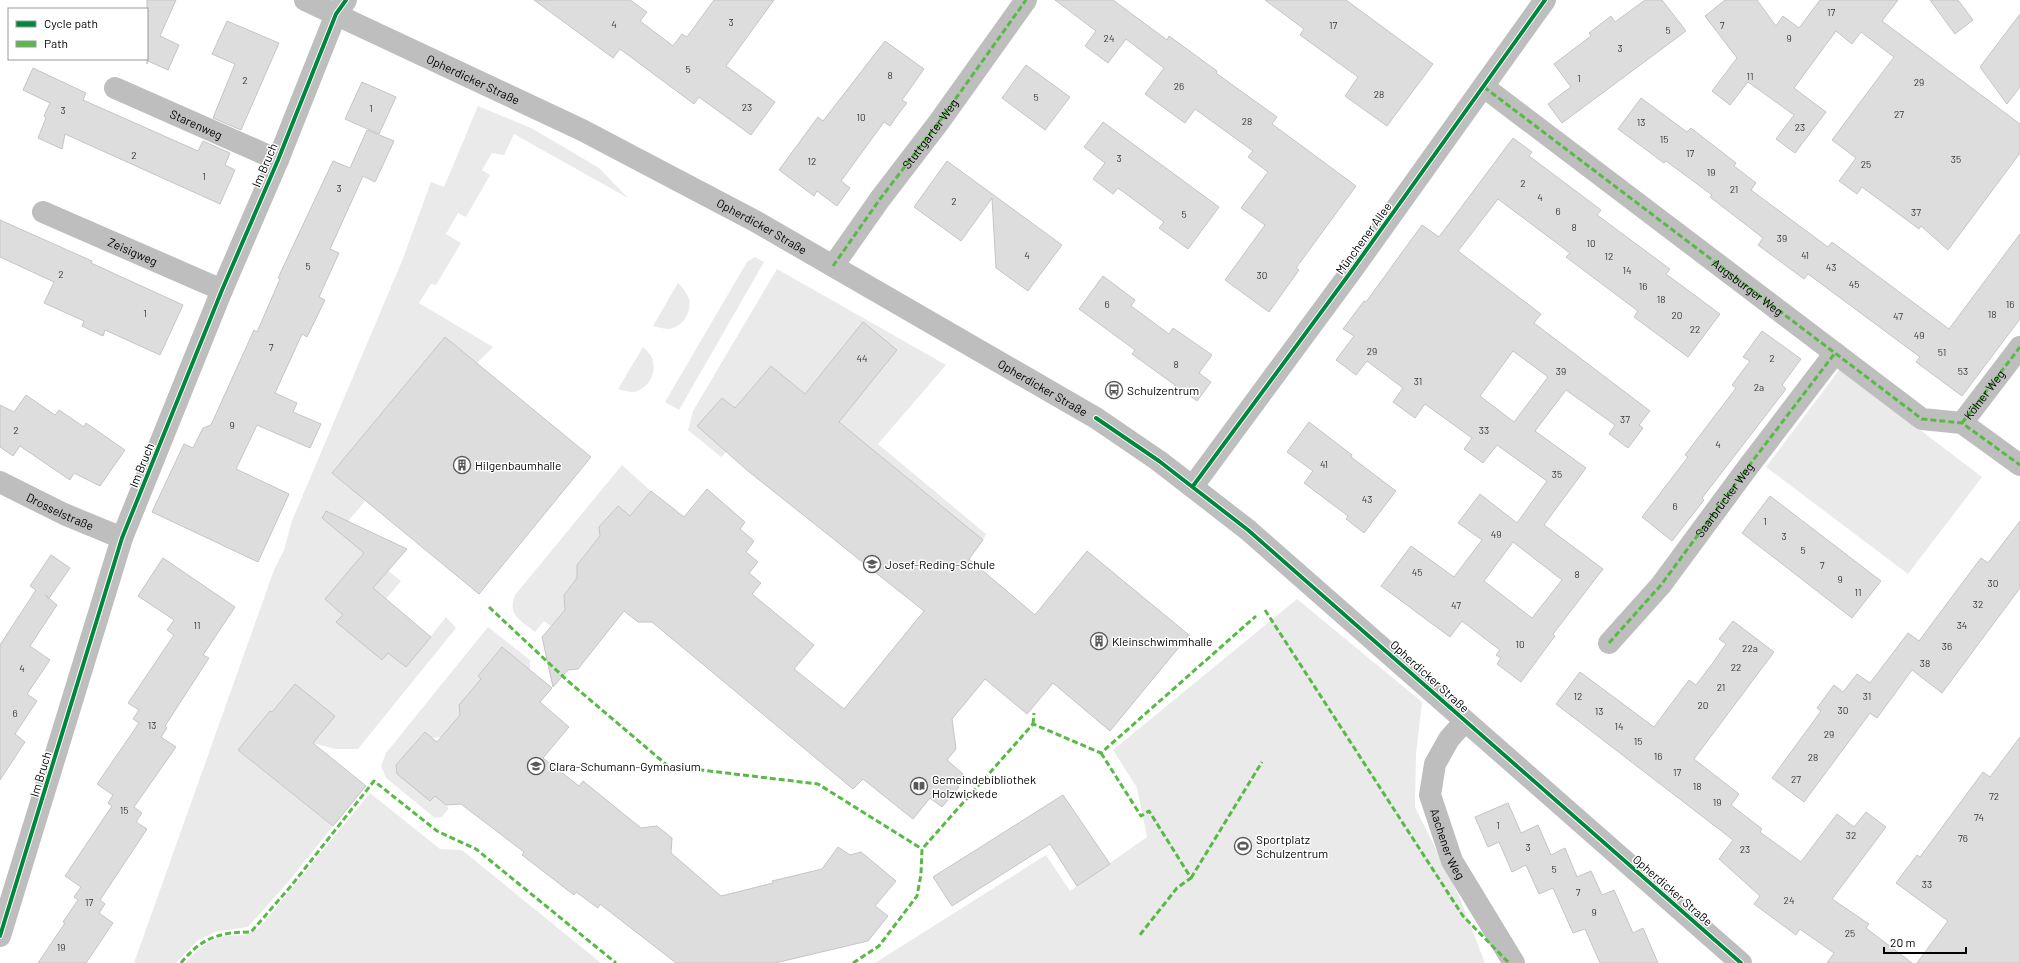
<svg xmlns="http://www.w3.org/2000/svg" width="2020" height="963" font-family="Barlow,sans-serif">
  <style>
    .green { fill: #eaeaea }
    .building { fill: #ddd; stroke: #c5c5c5; fill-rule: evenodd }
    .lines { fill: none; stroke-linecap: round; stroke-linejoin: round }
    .minor { stroke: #bebebe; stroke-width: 22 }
    .quiet { stroke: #58b947; stroke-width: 3; stroke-dasharray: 6 3; stroke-linecap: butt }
    .cycleway-casing { stroke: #fff; stroke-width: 6 }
    .cycleway { stroke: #00873e; stroke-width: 4 }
    .labels { text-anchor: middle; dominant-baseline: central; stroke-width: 3; stroke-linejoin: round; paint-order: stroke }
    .number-label { font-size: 10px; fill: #373737 }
    .street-label { font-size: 12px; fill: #000; stroke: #fff }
    .poi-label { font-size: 12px; fill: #000; stroke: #fff; text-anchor: start }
  </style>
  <rect width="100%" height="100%" fill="#fff"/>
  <g class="green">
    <path d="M 478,106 L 531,128 L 584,159 L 599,168 L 628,198 L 514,134 L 504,155 L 492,153 L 482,170 L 490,175 L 466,217 L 458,213 L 446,234 L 461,243 L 436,285 L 431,284 L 419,303 L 493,347 L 477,363 L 445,337 L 332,473 L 366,500 L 339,532 L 401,581 L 386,599 L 350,569 L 325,599 L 343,615 L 337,622 L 382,660 L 388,653 L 406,667 L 446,617 L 456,628 L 358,749 L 335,749 L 313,743 L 335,716 L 295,684 L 272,712 L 270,711 L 239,750 L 333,826 L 289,881 L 248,927 L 215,932 L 197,941 L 176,963 L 134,963 L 274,570 L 284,550 L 292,521 L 402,261 L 431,182 L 444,187 Z"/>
    <path d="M 755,257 L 764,262 L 679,410 L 665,402 L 747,262 Z"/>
    <path d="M 777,269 L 946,365 L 878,444 L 986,534 L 983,540 L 771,366 L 745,396 L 756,425 L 722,398 L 697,426 L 728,450 L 721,457 L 688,430 L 693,411 Z"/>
    <path d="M 678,283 C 683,288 687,293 689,299 C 692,312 683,327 669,329 C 664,329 658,327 653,326 Z"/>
    <path d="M 643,347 C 647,351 652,355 653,362 C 656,375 647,390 633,392 C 628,392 622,390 618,389 Z"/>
    <path d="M 1840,369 L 1982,477 L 1908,574 L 1766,467 Z"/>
    <path d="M 622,465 L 651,491 L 630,516 L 618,506 L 599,527 L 600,536 L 577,565 L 577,571 L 580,574 L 564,594 L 564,602 L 568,606 L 551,626 L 544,621 L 535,632 C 520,620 507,615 515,595 Z"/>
    <path d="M 1297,599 L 1422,702 L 1416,754 L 1415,807 L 1459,896 L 1485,963 L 875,963 L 1046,855 L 1070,891 L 1147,837 L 1137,788 L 1113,750 Z"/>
    <path d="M 488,627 L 530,660 L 530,670 L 502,647 L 478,676 L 481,679 L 460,715 L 442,737 L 432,738 L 425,732 L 396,765 L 397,774 L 430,801 L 435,796 L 449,808 L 442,817 L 435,818 L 386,778 L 381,766 L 386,753 Z"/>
    <path d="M 370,793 L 440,849 L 462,850 L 601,963 L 185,963 C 196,952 205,941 221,937 C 239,933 242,940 260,927 Z"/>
  </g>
  <g class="building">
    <path d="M 147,0 L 176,0 L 160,36 L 179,45 L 168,70 L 148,61 L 147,64 Z"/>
    <path d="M 534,0 L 630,0 L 647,12 L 640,21 L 673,46 L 682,34 L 687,37 L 714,0 L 774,0 L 726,66 L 775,102 L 751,135 L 699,97 L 694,104 L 620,49 L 613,58 Z"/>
    <path d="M 1055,0 L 1113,0 L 1167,40 L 1169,36 L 1217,71 L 1216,73 L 1277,117 L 1272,124 L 1356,186 L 1296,268 L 1299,270 L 1269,312 L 1225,280 L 1265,225 L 1241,208 L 1268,172 L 1248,157 L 1253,151 L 1195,109 L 1185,123 L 1145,94 L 1164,68 L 1126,39 L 1108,63 L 1085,46 L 1096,31 Z"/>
    <path d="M 1265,0 L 1346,0 L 1433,64 L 1387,126 L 1345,96 L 1358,77 L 1300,35 L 1304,29 Z"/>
    <path d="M 1645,0 L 1662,0 L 1686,31 L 1562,123 L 1548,104 L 1571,87 L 1554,64 L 1591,36 L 1589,33 L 1611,16 L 1615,22 Z"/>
    <path d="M 1725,0 L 1757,0 L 1776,26 L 1783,16 L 1799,28 L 1820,0 L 1898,0 L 1882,21 L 2020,124 L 2020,153 L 1948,250 L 1921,226 L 1919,229 L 1862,187 L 1857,194 L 1839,181 L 1856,158 L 1832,140 L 1894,57 L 1861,32 L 1852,44 L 1836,31 L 1794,88 L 1826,112 L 1795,153 L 1776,139 L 1794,115 L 1748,82 L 1730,105 L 1712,91 L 1737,58 L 1705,16 Z"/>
    <path d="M 1930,0 L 1958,0 L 1973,20 L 1955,34 Z"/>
    <path d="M 2020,14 L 2020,87 L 2007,104 L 1980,67 Z"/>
    <path d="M 227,21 L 279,43 L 241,130 L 213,118 L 235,64 L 212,54 Z"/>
    <path d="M 885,41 L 924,69 L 902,100 L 907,103 L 899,113 L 890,126 L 884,122 L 841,181 L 850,188 L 837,206 L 817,191 L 814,196 L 779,170 L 818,117 L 823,121 Z"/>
    <path d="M 1026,65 L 1070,97 L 1045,130 L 1002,98 Z"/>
    <path d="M 33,68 L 86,93 L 83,100 L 198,151 L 203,141 L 230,153 L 225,165 L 235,170 L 220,204 L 65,134 L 62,149 L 38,138 L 46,118 L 44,116 L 50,103 L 23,90 Z"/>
    <path d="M 362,82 L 396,97 L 379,134 L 345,119 Z"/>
    <path d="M 1641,98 L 1687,132 L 1691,128 L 1736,163 L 1734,166 L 1756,183 L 1751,190 L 1828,247 L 1832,242 L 1949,329 L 2020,234 L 2020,319 L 1962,396 L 1916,362 L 1920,357 L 1897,340 L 1808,274 L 1804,279 L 1758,245 L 1763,238 L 1710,197 L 1712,195 L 1666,161 L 1664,163 L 1618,129 Z"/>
    <path d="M 1103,122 L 1219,207 L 1188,249 L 1159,228 L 1164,222 L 1118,188 L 1113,194 L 1093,179 L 1105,163 L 1084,147 Z"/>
    <path d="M 367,130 L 394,141 L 375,182 L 363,176 L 330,249 L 339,253 L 319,297 L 325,300 L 307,337 L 302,334 L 275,393 L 297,403 L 293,412 L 321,424 L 310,448 L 257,425 L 236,469 L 289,494 L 258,562 L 152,512 L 184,444 L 193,448 L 203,428 L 211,425 L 254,330 L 257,332 L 280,279 L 278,278 L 333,161 L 350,168 Z"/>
    <path d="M 1513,138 L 1532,152 L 1529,156 L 1601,210 L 1597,215 L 1670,269 L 1666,274 L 1720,314 L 1688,357 L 1634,317 L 1638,311 L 1566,257 L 1570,253 L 1498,199 L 1458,251 L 1541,314 L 1534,323 L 1650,411 L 1639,425 L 1643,428 L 1628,448 L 1609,434 L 1615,425 L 1566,390 L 1535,431 L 1586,468 L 1544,525 L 1603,569 L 1553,634 L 1555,636 L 1521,682 L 1497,664 L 1501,658 L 1496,655 L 1500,650 L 1462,621 L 1450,637 L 1381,586 L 1411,546 L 1454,577 L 1482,540 L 1458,523 L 1480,494 L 1517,523 L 1547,481 L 1497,445 L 1483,463 L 1464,449 L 1472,438 L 1425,404 L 1415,418 L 1393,402 L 1403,388 L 1367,361 L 1356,375 L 1336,360 L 1354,336 L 1343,329 L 1364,301 L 1366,302 L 1422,225 L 1439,237 ZM 1513,351 L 1548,377 L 1514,422 L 1480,396 ZM 1513,542 L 1562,580 L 1532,618 L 1484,581 Z"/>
    <path d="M 947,161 L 1062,245 L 1028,291 L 996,268 L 992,198 L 961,241 L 914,207 Z"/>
    <path d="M 0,220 L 92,261 L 91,263 L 183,305 L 160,355 L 105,330 L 103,336 L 82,326 L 84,321 L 44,303 L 54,282 L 0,257 Z"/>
    <path d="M 1103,276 L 1135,300 L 1131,306 L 1169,334 L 1173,328 L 1212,355 L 1199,373 L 1211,382 L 1197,401 L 1132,354 L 1135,350 L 1079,309 Z"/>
    <path d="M 863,322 L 897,350 L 839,422 L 983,540 L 969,559 L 1035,615 L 1087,551 L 1189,635 L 1110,731 L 1053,683 L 1027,714 L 985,679 L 952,719 L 956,749 L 947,760 L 963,774 L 955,783 L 959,787 L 942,807 L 930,798 L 913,819 L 863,779 L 853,789 L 652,622 L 638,622 L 624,611 L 578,669 L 568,670 L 553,687 L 542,637 L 565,610 L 564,595 L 577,578 L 577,565 L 600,536 L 599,527 L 618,506 L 630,516 L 651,491 L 684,517 L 707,489 L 745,522 L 740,529 L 754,541 L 746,552 L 758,562 L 749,573 L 761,583 L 752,594 L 814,645 L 794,669 L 844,709 L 924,611 L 748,471 L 697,426 L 722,398 L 735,408 L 771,366 L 805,394 Z"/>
    <path d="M 1762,331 L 1801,359 L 1782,385 L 1786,389 L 1702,498 L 1704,500 L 1672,541 L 1642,517 L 1688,457 L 1685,455 L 1736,388 L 1732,385 L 1750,361 L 1743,357 Z"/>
    <path d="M 445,337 L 591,457 L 479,594 L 332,473 Z"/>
    <path d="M 26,395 L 55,415 L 59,410 L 84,427 L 86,423 L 125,450 L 100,486 L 74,473 L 70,480 L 20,446 L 13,456 L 0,447 L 0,405 L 14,412 Z"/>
    <path d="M 1309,422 L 1352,455 L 1351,457 L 1396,491 L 1364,533 L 1346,519 L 1348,516 L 1304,483 L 1313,471 L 1287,452 Z"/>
    <path d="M 1770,496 L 1881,581 L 1852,618 L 1742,533 Z"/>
    <path d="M 326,511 L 407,549 L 373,588 L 431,637 L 406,667 L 388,653 L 382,660 L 336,622 L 343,615 L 325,599 L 364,553 L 322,518 Z"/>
    <path d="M 2020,521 L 2020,588 L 1942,693 L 1912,670 L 1877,718 L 1870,713 L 1804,802 L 1772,778 L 1821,711 L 1817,708 L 1834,685 L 1843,692 L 1857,674 L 1870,683 L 1908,633 L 1919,641 L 1981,558 L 1988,563 Z"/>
    <path d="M 51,555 L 70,568 L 49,598 L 45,595 L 57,605 L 30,646 L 50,660 L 27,694 L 37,701 L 15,734 L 25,742 L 0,780 L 0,645 L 36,590 L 30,586 Z"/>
    <path d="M 163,558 L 235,607 L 203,655 L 209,658 L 165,726 L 167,728 L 161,737 L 176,747 L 134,807 L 142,813 L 136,822 L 147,829 L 100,900 L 105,904 L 99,913 L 113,923 L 86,963 L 38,963 L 65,923 L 63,922 L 78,900 L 74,897 L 81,887 L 65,876 L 112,806 L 108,803 L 113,795 L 97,784 L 139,723 L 133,719 L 139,710 L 128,703 L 174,635 L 167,630 L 174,620 L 138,596 Z"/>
    <path d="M 1733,621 L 1774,652 L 1694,759 L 1739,794 L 1731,805 L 1762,829 L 1760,832 L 1801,862 L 1837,814 L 1854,827 L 1866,812 L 1886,827 L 1832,899 L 1869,924 L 1866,928 L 1912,963 L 1827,963 L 1834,953 L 1800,929 L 1796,935 L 1754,904 L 1760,896 L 1719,859 L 1733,840 L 1556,704 L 1580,672 L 1654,727 L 1689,680 L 1696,685 L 1712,664 L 1726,644 L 1719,639 Z"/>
    <path d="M 502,647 L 552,688 L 540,702 L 569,727 L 543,758 L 579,786 L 583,781 L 641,828 L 657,826 L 672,838 L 671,853 L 721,896 L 773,883 L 772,881 L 822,869 L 838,847 L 850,855 L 861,852 L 896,881 L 875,906 L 888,916 L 868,941 L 775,963 L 676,963 L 600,904 L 598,908 L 576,892 L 574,895 L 522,855 L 524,852 L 461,804 L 446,805 L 435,796 L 430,801 L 397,774 L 396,765 L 425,732 L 437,742 L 460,715 L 459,705 L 481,679 L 478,676 Z"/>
    <path d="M 295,684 L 335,716 L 313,743 L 366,786 L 333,826 L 238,750 L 270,711 L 272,712 Z"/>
    <path d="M 2020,737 L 2020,963 L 1917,963 L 1948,921 L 1896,883 L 1917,855 L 1920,857 L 1983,772 L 1990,777 Z"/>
    <path d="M 1063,795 L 1110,864 L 1077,886 L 1050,844 L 952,906 L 933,877 Z"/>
    <path d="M 1508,803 L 1521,833 L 1538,825 L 1551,855 L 1565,848 L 1577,877 L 1591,871 L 1602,895 L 1614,890 L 1633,933 L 1643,928 L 1658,963 L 1600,963 L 1585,929 L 1573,933 L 1553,888 L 1539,894 L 1526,865 L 1512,872 L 1499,842 L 1488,847 L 1475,817 Z"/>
  </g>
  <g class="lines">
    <g class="minor">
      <path id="s1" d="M 305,0 L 582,130 L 755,221 L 1096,418 L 1159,461 L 1248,530 L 1741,963"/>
      <path d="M 1484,87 L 1922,419 L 1962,423 L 2020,465"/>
      <path id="s2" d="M 115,88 L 278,160"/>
      <path id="s3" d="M 43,212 L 222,290"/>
      <path d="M 833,266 L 880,199 L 939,122 L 1026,0"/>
      <path id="s4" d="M 1962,423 L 2020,347"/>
      <path id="s5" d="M 0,482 L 64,514 L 122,538"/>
      <path d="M 1193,486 L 1350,273 L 1545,0"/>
      <path d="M 1609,643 L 1661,585 L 1748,467 L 1835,353"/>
      <path id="s6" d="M 1465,721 L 1449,739 L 1435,764 L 1430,795 L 1452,861 L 1514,963"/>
      <path d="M 0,936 L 122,538 L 222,290 L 278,160 L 336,14 L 346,0"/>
    </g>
    <g class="quiet">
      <path id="s7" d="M 1484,87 L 1922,419 L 1962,423 L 2020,465"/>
      <path id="s8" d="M 833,266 L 880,199 L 939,122 L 1026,0"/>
      <path d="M 1962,423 L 2020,347"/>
      <path d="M 489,607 L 569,682 L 668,766 L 818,784 L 922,849"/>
      <path d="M 1265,610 L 1463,916 L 1509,963"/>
      <path id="s9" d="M 1609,643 L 1661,585 L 1748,467 L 1835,353"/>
      <path d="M 1033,724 L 1034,713"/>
      <path d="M 1101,753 L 1141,816 L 1149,811 L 1191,878 L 1177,888 L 1139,936"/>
      <path d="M 1191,878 L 1262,762"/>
      <path d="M 181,963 C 201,938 219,932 251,932 L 291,886 L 374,781 L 437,831 L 476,849 L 616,963"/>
      <path d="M 853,963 L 879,946 L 917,896 L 921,874 L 922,849 L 1033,724 L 1101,753 L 1256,616"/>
    </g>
    <g class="cycleway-casing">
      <g id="cycleway">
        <path d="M 1096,418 L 1159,461 L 1248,530 L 1741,963"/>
        <path d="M 1193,486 L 1350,273 L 1545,0"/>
        <path d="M 0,936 L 122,538 L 222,290 L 278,160 L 336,14 L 346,0"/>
      </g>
    </g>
    <use href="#cycleway" class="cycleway"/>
  </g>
  <defs>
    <g id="bus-ring" transform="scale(0.9)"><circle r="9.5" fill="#fff" stroke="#595959" stroke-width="1.5"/><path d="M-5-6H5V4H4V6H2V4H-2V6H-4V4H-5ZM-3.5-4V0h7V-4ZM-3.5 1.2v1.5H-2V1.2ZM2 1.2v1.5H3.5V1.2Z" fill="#595959"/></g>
    <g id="building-ring" transform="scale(0.9)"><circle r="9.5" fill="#fff" stroke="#595959" stroke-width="1.5"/><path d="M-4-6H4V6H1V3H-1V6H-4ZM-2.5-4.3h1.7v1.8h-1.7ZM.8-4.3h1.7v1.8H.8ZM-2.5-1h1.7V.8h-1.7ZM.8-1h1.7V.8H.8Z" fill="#595959"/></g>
    <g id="school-ring" transform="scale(0.9)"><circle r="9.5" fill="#fff" stroke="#595959" stroke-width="1.5"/><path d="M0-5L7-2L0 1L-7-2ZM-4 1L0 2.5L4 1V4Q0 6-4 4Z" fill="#595959"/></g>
    <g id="library-ring" transform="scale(0.9)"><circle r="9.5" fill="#fff" stroke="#595959" stroke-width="1.5"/><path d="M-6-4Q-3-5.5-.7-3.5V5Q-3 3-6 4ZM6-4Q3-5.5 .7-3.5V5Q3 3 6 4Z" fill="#595959"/></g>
    <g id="stadium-ring" transform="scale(0.9)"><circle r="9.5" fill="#fff" stroke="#595959" stroke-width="1.5"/><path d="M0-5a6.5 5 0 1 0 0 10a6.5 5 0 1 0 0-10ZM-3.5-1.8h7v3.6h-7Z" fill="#595959"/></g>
  </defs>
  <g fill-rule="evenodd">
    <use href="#bus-ring" x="1114" y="390"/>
    <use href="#building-ring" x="462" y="465"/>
    <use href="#school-ring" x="872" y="564"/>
    <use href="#building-ring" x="1099" y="641"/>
    <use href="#school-ring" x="536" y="766"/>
    <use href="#library-ring" x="919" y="786"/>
    <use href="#stadium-ring" x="1243" y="846"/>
  </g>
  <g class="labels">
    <g class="number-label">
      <text x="1831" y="12">17</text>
      <text x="731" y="22">3</text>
      <text x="614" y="24">4</text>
      <text x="1333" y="25">17</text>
      <text x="1722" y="25">7</text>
      <text x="1668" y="30">5</text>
      <text x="1109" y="38">24</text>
      <text x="1789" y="38">9</text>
      <text x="1620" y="48">3</text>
      <text x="688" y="69">5</text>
      <text x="890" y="75">8</text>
      <text x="1750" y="76">11</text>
      <text x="1579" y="78">1</text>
      <text x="245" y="80">2</text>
      <text x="1919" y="82">29</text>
      <text x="1179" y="86">26</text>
      <text x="1379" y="94">28</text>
      <text x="1036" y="97">5</text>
      <text x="747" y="107">23</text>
      <text x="371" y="108">1</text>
      <text x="63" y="110">3</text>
      <text x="1899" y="114">27</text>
      <text x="861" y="117">10</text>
      <text x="1247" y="121">28</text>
      <text x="1641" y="122">13</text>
      <text x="1800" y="127">23</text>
      <text x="1664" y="139">15</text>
      <text x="1690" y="153">17</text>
      <text x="134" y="155">2</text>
      <text x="1119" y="158">3</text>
      <text x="1956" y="159">35</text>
      <text x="812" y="161">12</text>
      <text x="1866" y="164">25</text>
      <text x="1711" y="172">19</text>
      <text x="204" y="176">1</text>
      <text x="1523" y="183">2</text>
      <text x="339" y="188">3</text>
      <text x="1734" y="189">21</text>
      <text x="1540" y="197">4</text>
      <text x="954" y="201">2</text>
      <text x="1558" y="211">6</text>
      <text x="1916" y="212">37</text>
      <text x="1184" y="214">5</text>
      <text x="1574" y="227">8</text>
      <text x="1782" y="238">39</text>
      <text x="1591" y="243">10</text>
      <text x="1027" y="255">4</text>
      <text x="1805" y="255">41</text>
      <text x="1609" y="256">12</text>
      <text x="308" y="266">5</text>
      <text x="1831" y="267">43</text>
      <text x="1627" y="270">14</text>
      <text x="61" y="274">2</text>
      <text x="1262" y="275">30</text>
      <text x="1854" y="284">45</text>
      <text x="1643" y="286">16</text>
      <text x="1661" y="299">18</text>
      <text x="1107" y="304">6</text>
      <text x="2010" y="304">16</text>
      <text x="145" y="313">1</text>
      <text x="1992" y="314">18</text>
      <text x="1677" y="315">20</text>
      <text x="1898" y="316">47</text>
      <text x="1695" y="329">22</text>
      <text x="1919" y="335">49</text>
      <text x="271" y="347">7</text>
      <text x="1372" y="351">29</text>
      <text x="1942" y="352">51</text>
      <text x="862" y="358">44</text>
      <text x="1772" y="358">2</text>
      <text x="1176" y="364">8</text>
      <text x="1561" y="371">39</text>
      <text x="1963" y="371">53</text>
      <text x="1418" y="381">31</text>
      <text x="1759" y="387">2a</text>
      <text x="1625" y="419">37</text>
      <text x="232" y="425">9</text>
      <text x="16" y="430">2</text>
      <text x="1484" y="430">33</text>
      <text x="1718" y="444">4</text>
      <text x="1324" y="464">41</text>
      <text x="1557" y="474">35</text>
      <text x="1367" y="499">43</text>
      <text x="1675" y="506">6</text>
      <text x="1765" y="521">1</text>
      <text x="1496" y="534">49</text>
      <text x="1784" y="536">3</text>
      <text x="1803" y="550">5</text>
      <text x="1822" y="565">7</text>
      <text x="1417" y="572">45</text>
      <text x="1577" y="574">8</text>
      <text x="1840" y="579">9</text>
      <text x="1993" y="583">30</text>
      <text x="1858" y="592">11</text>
      <text x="1978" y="604">32</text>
      <text x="1456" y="605">47</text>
      <text x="197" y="625">11</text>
      <text x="1962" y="625">34</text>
      <text x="1520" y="644">10</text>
      <text x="1947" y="646">36</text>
      <text x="1750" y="648">22a</text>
      <text x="1925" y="663">38</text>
      <text x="1736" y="667">22</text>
      <text x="22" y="668">4</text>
      <text x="1721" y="687">21</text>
      <text x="1578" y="696">12</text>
      <text x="1867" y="696">31</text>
      <text x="1703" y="705">20</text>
      <text x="1843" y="710">30</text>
      <text x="1599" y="711">13</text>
      <text x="15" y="713">6</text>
      <text x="152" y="725">13</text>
      <text x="1619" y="726">14</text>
      <text x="1829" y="734">29</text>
      <text x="1638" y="741">15</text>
      <text x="1658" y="756">16</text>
      <text x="1813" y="757">28</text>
      <text x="1677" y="772">17</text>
      <text x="1796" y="779">27</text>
      <text x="1697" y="786">18</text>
      <text x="1994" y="796">72</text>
      <text x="1717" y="802">19</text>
      <text x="124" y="810">15</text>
      <text x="1979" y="817">74</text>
      <text x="1498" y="825">1</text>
      <text x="1851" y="835">32</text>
      <text x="1963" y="838">76</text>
      <text x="1528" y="847">3</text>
      <text x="1745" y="849">23</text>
      <text x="1554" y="869">5</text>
      <text x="1927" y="884">33</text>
      <text x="1578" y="892">7</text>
      <text x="1789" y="900">24</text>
      <text x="89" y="902">17</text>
      <text x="1594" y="912">9</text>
      <text x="1850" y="933">25</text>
      <text x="61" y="947">19</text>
    </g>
    <g class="street-label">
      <text stroke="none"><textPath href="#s1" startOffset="186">Opherdicker Straße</textPath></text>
      <text stroke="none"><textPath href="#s2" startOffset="89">Starenweg</textPath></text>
      <text stroke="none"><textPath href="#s8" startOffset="164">Stuttgarter Weg</textPath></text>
      <text transform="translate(264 165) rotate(-67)">Im Bruch</text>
      <text stroke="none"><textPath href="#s1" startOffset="510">Opherdicker Straße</textPath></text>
      <text transform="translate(1363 238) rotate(-54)">Münchener Allee</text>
      <text stroke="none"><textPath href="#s3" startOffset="98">Zeisigweg</textPath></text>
      <text stroke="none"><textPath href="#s7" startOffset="331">Augsburger Weg</textPath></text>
      <text stroke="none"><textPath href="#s1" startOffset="834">Opherdicker Straße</textPath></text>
      <text stroke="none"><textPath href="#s4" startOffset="36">Kölner Weg</textPath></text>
      <text transform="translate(141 465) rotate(-68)">Im Bruch</text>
      <text stroke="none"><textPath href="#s9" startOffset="184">Saarbrücker Weg</textPath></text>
      <text stroke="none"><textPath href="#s5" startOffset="67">Drosselstraße</textPath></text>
      <text transform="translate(1430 676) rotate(42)">Opherdicker Straße</text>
      <text transform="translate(40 774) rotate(-73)">Im Bruch</text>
      <text stroke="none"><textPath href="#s6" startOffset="136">Aachener Weg</textPath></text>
      <text transform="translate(1673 890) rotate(41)">Opherdicker Straße</text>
    </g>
    <g class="poi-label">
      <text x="1127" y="390">Schulzentrum</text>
      <text x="475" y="465">Hilgenbaumhalle</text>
      <text x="885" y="564">Josef-Reding-Schule</text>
      <text x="1112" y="641">Kleinschwimmhalle</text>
      <text x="549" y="766">Clara-Schumann-Gymnasium</text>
      <text x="932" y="779">Gemeindebibliothek<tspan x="932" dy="14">Holzwickede</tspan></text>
      <text x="1256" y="839">Sportplatz<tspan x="1256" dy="14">Schulzentrum</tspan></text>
    </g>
  </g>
  <rect x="8" y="8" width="140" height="52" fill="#ffffff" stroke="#999999"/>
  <rect x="16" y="21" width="20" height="6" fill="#00873e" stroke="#999999"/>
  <text x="44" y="28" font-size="12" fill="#000000">Cycle path</text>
  <rect x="16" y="41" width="20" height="6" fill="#58b947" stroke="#999999"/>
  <text x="44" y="48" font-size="12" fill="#000000">Path</text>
  <path d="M1884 947v6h82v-6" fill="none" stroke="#000000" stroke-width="2"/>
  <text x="1890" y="947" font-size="12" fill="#000000" stroke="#ffffff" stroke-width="3" paint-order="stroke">20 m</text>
</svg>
